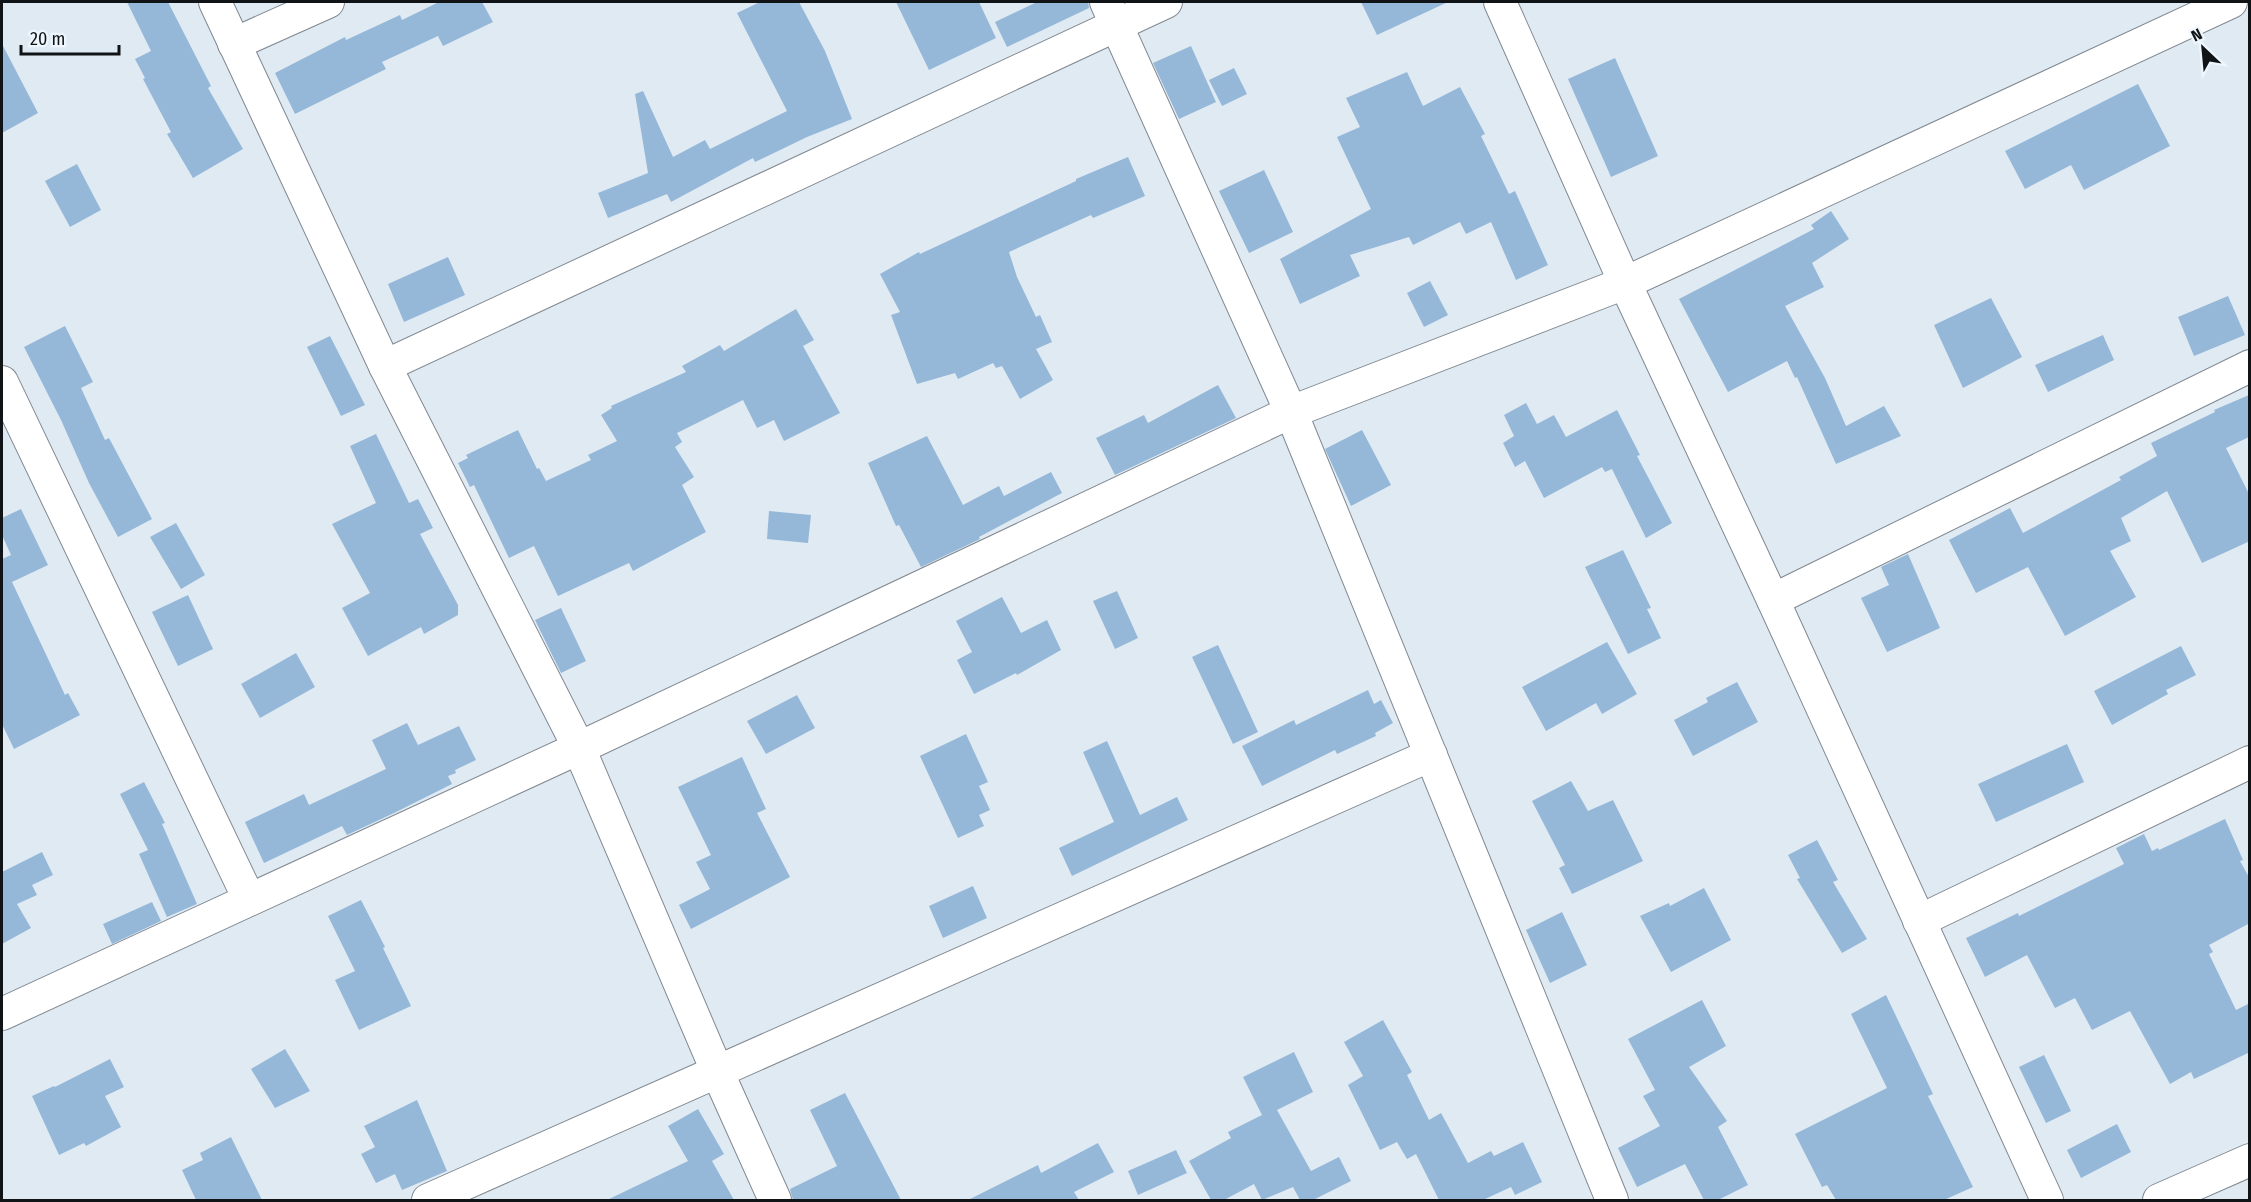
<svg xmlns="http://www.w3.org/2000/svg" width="2251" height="1202" font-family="'Fira Sans Condensed',sans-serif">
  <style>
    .building { fill: #95b8d9 }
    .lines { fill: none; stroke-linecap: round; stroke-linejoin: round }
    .street-casing { stroke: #808991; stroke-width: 34 }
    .street { stroke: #fff; stroke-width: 32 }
  </style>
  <rect width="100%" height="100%" fill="#e0eaf3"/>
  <g class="building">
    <path d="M 127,2 L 168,2 L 211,86 L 208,88 L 243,149 L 193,178 L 167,134 L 171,132 L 143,79 L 145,78 L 135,59 L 151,51 Z"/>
    <path d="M 439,2 L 482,2 L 493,22 L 443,46 L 438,36 L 382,62 L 386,69 L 295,114 L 275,73 L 345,37 L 346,40 L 400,15 L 402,20 Z"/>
    <path d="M 760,2 L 799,2 L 825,51 L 852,119 L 807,137 L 755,162 L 753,158 L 671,202 L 667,194 L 608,218 L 598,193 L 648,173 L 635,94 L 643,91 L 673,157 L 705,140 L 710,149 L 787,111 L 737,13 Z"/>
    <path d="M 896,2 L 979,2 L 996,38 L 929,70 Z"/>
    <path d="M 1037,2 L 1088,2 L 1089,8 L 1007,47 L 995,22 Z"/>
    <path d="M 1361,2 L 1448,2 L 1377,35 Z"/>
    <path d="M 2,44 L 38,113 L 2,133 Z"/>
    <path d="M 1191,46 L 1216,102 L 1179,119 L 1153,63 Z"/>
    <path d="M 1615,58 L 1658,156 L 1611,177 L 1568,79 Z"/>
    <path d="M 1234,68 L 1247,94 L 1222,106 L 1209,80 Z"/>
    <path d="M 1407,72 L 1423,106 L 1460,87 L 1485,134 L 1481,136 L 1509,194 L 1515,191 L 1548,265 L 1516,280 L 1491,222 L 1466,234 L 1460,222 L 1413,245 L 1409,237 L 1350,255 L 1360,276 L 1300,304 L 1280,259 L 1371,209 L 1337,137 L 1360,127 L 1346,98 Z"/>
    <path d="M 2138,84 L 2170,146 L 2084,190 L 2071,165 L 2025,189 L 2005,151 Z"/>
    <path d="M 1128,157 L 1145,196 L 1093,218 L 1091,215 L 1009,252 L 1017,277 L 1036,317 L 1040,315 L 1052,342 L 1036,349 L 1053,380 L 1020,399 L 1002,366 L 996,368 L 993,363 L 958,379 L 955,373 L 917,384 L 891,315 L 900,312 L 880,274 L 919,252 L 920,254 L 1076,181 L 1076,179 Z"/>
    <path d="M 77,164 L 101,210 L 70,227 L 45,181 Z"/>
    <path d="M 1264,170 L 1293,232 L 1249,253 L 1219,191 Z"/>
    <path d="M 1831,211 L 1849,239 L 1812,263 L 1824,287 L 1785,306 L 1825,378 L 1846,426 L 1884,406 L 1901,436 L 1836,464 L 1797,377 L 1795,378 L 1787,361 L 1728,392 L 1679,299 L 1814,229 L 1811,225 Z"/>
    <path d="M 448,257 L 465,295 L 404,322 L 388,284 Z"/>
    <path d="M 1430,281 L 1448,315 L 1424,327 L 1407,293 Z"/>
    <path d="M 2228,296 L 2245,335 L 2194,356 L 2178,317 Z"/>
    <path d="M 1991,298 L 2022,357 L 1963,388 L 1934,325 Z"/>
    <path d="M 796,309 L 814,340 L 803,346 L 840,413 L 784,441 L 774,420 L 757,428 L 743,400 L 677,433 L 682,442 L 675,447 L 694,477 L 682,485 L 706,532 L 633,571 L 629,563 L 558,596 L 534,546 L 509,558 L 474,485 L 470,487 L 458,463 L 468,458 L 466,455 L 518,430 L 537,469 L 539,468 L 546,481 L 591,460 L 588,455 L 617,441 L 601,415 L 612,408 L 611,406 L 686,372 L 682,366 L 720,345 L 724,351 Z"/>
    <path d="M 65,326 L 93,382 L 81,388 L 105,440 L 109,438 L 152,519 L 118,537 L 89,483 L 61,420 L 24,347 Z"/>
    <path d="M 2103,335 L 2114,360 L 2048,392 L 2035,365 Z"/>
    <path d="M 330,336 L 365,405 L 341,416 L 307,347 Z"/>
    <path d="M 1218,385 L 1236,418 L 1115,475 L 1096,438 L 1144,415 L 1148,423 Z"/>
    <path d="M 2249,395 L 2249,437 L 2226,448 L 2250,496 L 2250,541 L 2202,563 L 2167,491 L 2121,518 L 2131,541 L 2110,551 L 2136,597 L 2065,636 L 2028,567 L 1976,593 L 1949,540 L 2010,508 L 2023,533 L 2121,480 L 2119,477 L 2157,456 L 2151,443 L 2215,412 L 2214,410 Z"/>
    <path d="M 1526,403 L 1537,424 L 1554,415 L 1566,437 L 1617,410 L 1640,455 L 1637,456 L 1672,523 L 1646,538 L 1612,469 L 1605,472 L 1602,467 L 1544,498 L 1525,461 L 1515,467 L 1503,443 L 1514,436 L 1504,415 Z"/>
    <path d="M 1362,430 L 1391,485 L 1351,506 L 1325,449 Z"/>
    <path d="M 376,434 L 409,503 L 418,499 L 433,528 L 420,534 L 458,605 L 458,615 L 424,634 L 421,627 L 368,656 L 342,608 L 370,593 L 332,524 L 376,503 L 350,446 Z"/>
    <path d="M 927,436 L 963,505 L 999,486 L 1004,496 L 1051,472 L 1062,493 L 979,537 L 980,539 L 921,567 L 899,525 L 896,526 L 868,463 Z"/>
    <path d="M 21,509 L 48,565 L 12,582 L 65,695 L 68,693 L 80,715 L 14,749 L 2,724 L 2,559 L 11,555 L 2,535 L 2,518 Z"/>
    <path d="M 769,511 L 811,515 L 808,543 L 767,539 Z"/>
    <path d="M 176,523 L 205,575 L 181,589 L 150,537 Z"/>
    <path d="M 1623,550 L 1651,608 L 1647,609 L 1661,638 L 1628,654 L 1585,567 Z"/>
    <path d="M 1908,554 L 1940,628 L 1887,652 L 1861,598 L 1889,585 L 1881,567 Z"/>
    <path d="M 1117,591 L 1138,638 L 1115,649 L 1093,601 Z"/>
    <path d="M 188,595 L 213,649 L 178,666 L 152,612 Z"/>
    <path d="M 1002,597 L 1021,633 L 1047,620 L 1061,650 L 1017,675 L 1016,673 L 974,694 L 957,660 L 972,652 L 956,621 Z"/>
    <path d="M 561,608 L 586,661 L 561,673 L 535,620 Z"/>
    <path d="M 1607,642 L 1637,694 L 1602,714 L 1596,703 L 1546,731 L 1522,687 Z"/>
    <path d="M 1218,645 L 1258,732 L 1233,744 L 1192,657 Z"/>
    <path d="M 2181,646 L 2196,675 L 2166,690 L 2168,694 L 2112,725 L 2094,691 Z"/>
    <path d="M 296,653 L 315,687 L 260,718 L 241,684 Z"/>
    <path d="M 1737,682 L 1758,722 L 1693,756 L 1674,720 L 1708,702 L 1706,698 Z"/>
    <path d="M 1368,690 L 1374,704 L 1381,700 L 1393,723 L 1375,733 L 1376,736 L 1337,754 L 1335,750 L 1262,786 L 1242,746 L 1294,720 L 1296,725 Z"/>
    <path d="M 797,695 L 815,728 L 766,754 L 747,721 Z"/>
    <path d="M 407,723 L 418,745 L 459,726 L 476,760 L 455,770 L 456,773 L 448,776 L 452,784 L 394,813 L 347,835 L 342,826 L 264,863 L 245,822 L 304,794 L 309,805 L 386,769 L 372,740 Z"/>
    <path d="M 966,734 L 988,782 L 979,786 L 990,810 L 979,815 L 984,826 L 958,838 L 920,756 Z"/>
    <path d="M 1107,741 L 1140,815 L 1177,797 L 1188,820 L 1072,876 L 1059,848 L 1114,822 L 1083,752 Z"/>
    <path d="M 2067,744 L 2084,782 L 1996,822 L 1978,784 Z"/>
    <path d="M 742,757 L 766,809 L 757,813 L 790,877 L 691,929 L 679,905 L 710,889 L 696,862 L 711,855 L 678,787 Z"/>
    <path d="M 1571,781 L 1588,811 L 1613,800 L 1643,861 L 1572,894 L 1559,868 L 1565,865 L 1532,801 Z"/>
    <path d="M 144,782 L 165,823 L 162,824 L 197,904 L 167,917 L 139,854 L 148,850 L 120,794 Z"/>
    <path d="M 2225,819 L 2243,860 L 2240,861 L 2250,879 L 2250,923 L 2209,945 L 2213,952 L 2209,954 L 2236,1010 L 2250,1003 L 2250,1052 L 2194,1079 L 2191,1072 L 2170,1084 L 2130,1011 L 2092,1030 L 2075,998 L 2055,1008 L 2027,955 L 1985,977 L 1966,938 L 2018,913 L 2019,916 L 2124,864 L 2116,848 L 2144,834 L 2152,851 L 2158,848 L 2159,850 Z"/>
    <path d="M 1817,840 L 1838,880 L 1833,882 L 1867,939 L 1842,953 L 1797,879 L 1800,878 L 1788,855 Z"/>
    <path d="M 42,852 L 53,875 L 32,885 L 37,895 L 17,904 L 31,928 L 2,944 L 2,872 Z"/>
    <path d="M 973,886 L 987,918 L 943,938 L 929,906 Z"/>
    <path d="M 1704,888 L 1731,940 L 1671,972 L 1640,916 L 1669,903 L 1670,906 Z"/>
    <path d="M 361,900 L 385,947 L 383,948 L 411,1006 L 359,1030 L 335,980 L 355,971 L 328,916 Z"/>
    <path d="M 152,902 L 161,921 L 112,944 L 103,924 Z"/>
    <path d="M 1562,912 L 1587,965 L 1550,983 L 1526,930 Z"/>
    <path d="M 1886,995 L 1933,1094 L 1928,1096 L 1973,1187 L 1944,1200 L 1836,1200 L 1827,1185 L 1822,1187 L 1795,1134 L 1887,1088 L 1851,1014 Z"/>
    <path d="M 1702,1000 L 1726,1046 L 1689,1067 L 1727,1121 L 1718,1127 L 1748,1185 L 1718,1200 L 1704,1200 L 1685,1164 L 1637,1187 L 1618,1148 L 1660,1126 L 1643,1096 L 1655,1090 L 1628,1039 Z"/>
    <path d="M 1383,1020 L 1412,1072 L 1407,1075 L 1429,1120 L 1441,1113 L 1468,1163 L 1491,1151 L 1494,1156 L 1523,1142 L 1542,1182 L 1515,1195 L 1511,1187 L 1483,1200 L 1439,1200 L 1416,1154 L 1407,1159 L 1397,1142 L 1380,1150 L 1348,1085 L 1363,1076 L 1344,1042 Z"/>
    <path d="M 285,1049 L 310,1091 L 275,1108 L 251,1069 Z"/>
    <path d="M 1294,1052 L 1313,1092 L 1277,1110 L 1311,1171 L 1339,1157 L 1351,1181 L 1313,1200 L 1300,1200 L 1293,1187 L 1262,1200 L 1254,1184 L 1224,1200 L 1211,1200 L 1189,1161 L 1231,1138 L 1228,1132 L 1262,1115 L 1243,1077 Z"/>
    <path d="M 2044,1055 L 2071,1111 L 2046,1123 L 2019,1067 Z"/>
    <path d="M 110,1059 L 124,1087 L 105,1096 L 121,1127 L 86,1146 L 84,1143 L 59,1155 L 32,1096 L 54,1086 L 55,1087 Z"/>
    <path d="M 845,1093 L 901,1200 L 793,1200 L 790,1189 L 837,1166 L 810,1110 Z"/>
    <path d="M 417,1100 L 447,1171 L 402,1190 L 395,1174 L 376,1183 L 361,1154 L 375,1147 L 364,1126 Z"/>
    <path d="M 698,1109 L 724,1154 L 712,1161 L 734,1200 L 607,1200 L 688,1161 L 668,1126 Z"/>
    <path d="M 2117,1124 L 2131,1152 L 2081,1178 L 2067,1150 Z"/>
    <path d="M 231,1137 L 262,1200 L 196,1200 L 182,1170 L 203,1160 L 200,1153 Z"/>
    <path d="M 1098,1143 L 1114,1172 L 1074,1192 L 1079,1200 L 968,1200 L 1038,1165 L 1041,1173 Z"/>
    <path d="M 1176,1150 L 1187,1173 L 1138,1195 L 1128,1171 Z"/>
  </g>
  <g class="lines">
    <g class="street-casing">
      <g id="street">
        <path d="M 215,2 L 385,366 L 579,748 L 717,1071 L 775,1200"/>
        <path d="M 1106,2 L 1291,412 L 1612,1200"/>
        <path d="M 1500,2 L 1625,283 L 1773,600 L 2047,1200"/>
        <path d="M 234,44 L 328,2"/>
        <path d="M 385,366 L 1166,2"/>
        <path d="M 2,382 L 249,899"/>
        <path d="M 1773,600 L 2250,366"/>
        <path d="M 1919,921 L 2250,762"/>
        <path d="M 2,1014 L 579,748 L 1291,412 L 1625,283 L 2231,2"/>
        <path d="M 428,1200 L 1431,755"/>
        <path d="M 2159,1200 L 2250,1160"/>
      </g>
    </g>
    <use href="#street" class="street"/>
  </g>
  <rect width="2251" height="1202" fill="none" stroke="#111417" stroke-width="6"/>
  <g transform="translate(2203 48) rotate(334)" stroke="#eff7fe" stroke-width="4.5" paint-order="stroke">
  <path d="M0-4.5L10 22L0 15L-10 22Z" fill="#111417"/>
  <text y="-9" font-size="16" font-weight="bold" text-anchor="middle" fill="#111417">N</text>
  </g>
  <path d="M21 45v9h98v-9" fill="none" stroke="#111417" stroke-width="3"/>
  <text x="30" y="45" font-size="18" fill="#111417" stroke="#eff7fe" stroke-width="4.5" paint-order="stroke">20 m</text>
</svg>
